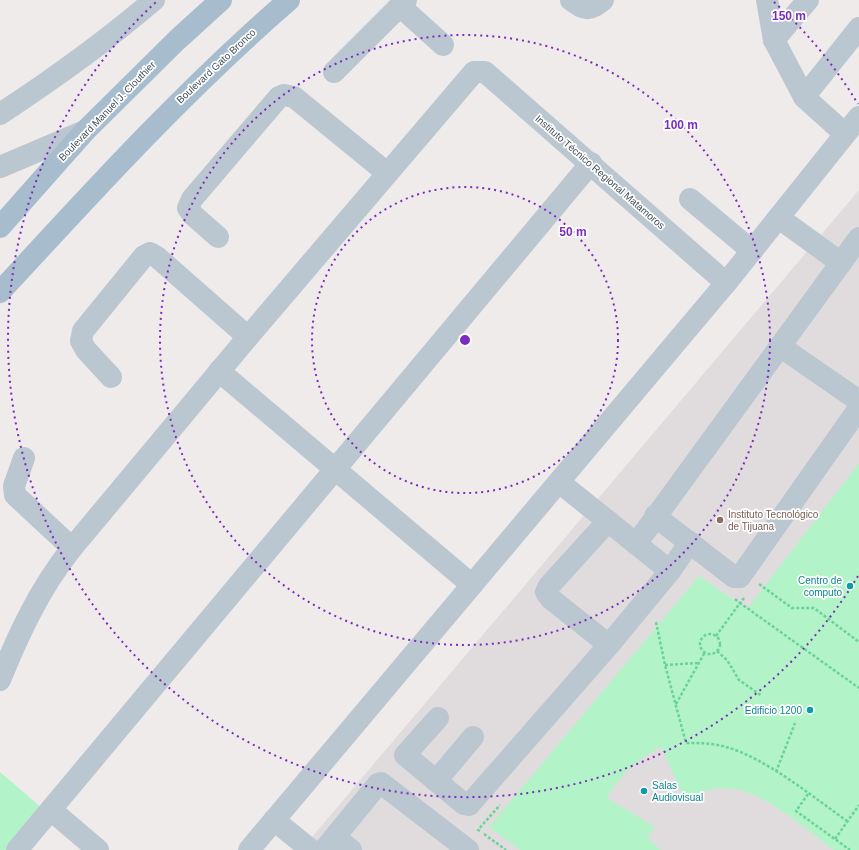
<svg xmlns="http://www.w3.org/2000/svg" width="859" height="850" font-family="Helvetica,sans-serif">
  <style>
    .education { fill: #e0dcdd }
    .green { fill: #b3f3c8 }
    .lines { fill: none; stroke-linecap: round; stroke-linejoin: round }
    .path { stroke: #68d499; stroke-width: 2.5; stroke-dasharray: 3 2; stroke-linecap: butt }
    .minor { stroke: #bac7d0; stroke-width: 22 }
    .major { stroke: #a7bdce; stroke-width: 22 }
    .ring { fill: none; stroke: #7b2cbf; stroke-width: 2; stroke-dasharray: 2 4 }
    .education-dot { fill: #8d6e63; stroke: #fff; stroke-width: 1.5 }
    .culture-dot { fill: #0f9aa8; stroke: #fff; stroke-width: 1.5 }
    .labels { text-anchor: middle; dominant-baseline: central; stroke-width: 3.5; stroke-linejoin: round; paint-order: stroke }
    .street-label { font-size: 10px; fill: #42505a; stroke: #fff }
    .education-label { font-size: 10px; fill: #785e54; stroke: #fff; text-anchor: start }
    .culture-label { font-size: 10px; fill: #0d838f; stroke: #fff; text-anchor: end }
    .centre { fill: #7b2cbf; stroke: #fff; stroke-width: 2 }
    .ring-label { font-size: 12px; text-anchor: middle; font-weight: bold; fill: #7b2cbf; stroke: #fff; stroke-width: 3.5; stroke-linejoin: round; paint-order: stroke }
  </style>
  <rect width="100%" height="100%" fill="#efebeb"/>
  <path class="education" d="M 859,190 L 859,850 L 301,850 Z"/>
  <g class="green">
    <path d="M 859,463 L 859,850 C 852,850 841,850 834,850 C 827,847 819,838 812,833 C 772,804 735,770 685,800 L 661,747 C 637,759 620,775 607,798 L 655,827 L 647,838 L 661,850 L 520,850 L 489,827 L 699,576 L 747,609 Z"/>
    <path d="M 0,772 L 43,809 L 9,850 L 0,850 Z"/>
  </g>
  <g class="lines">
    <g class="path">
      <path d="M 759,584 L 792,608 L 814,608 L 859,642"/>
      <path d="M 735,599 L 740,603 L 744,598"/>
      <path d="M 656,622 L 665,665 L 686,743 C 700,743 713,743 726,747 C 766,758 813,797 847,821"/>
      <circle cx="710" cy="644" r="10"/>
      <path d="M 716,636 L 740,603 L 859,688"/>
      <path d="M 717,651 L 727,660 L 739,680 L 762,696"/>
      <path d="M 665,665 L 698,663"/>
      <path d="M 676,704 L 705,652"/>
      <path d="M 776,772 L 795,723"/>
      <path d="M 808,794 L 796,811 L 850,850"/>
      <path d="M 480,831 L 478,830 L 500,805"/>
      <path d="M 484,834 L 506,850"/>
      <path d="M 835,839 L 859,805"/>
    </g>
    <g class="minor">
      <path d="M 571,0 C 586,11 589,11 603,0"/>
      <path d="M 767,0 L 774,40 L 804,97 L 845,134"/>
      <path d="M 400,6 L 443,45"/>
      <path d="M 774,40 L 808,0"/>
      <path d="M 334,72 L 406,0"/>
      <path d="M 804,97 L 859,28"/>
      <path d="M 0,114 C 55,78 104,43 154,0"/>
      <path d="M 0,167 L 85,131"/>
      <path d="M 690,199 L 752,251"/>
      <path d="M 779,218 L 841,263"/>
      <path d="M 218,237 L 193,215 L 188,208 L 192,199 L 279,97 L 284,95 L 294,97 L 387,173"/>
      <path d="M 781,347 L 859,401"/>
      <path d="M 219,371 L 472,585"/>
      <path d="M 111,377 L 86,350 L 81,341 L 83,331 L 144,256 L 150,253 L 157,257 L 248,337"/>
      <path d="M 24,458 L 14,486 L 15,495 L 72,548"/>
      <path d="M 559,482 L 670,571"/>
      <path d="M 655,516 L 734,577 L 740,577 L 859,408"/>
      <path d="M 608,521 L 549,586 L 546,592 L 551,599 L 609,645"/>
      <path d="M 636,544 L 859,238"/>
      <path d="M 0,680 C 19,633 40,588 72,548 L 248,337 L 474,72 L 485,72 L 726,283"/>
      <path d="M 438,718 L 405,755 L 464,804 L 469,805 L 609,645 L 670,571 L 690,542"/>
      <path d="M 436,781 L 473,737"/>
      <path d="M 51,810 L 98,850"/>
      <path d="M 274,820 L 311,850"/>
      <path d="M 335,837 L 351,850"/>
      <path d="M 17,850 L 591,163"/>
      <path d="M 249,850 L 726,283 L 859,117"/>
      <path d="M 324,850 L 378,784 L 381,783 L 468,850"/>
    </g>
    <g class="major">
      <path d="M 0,227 L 85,131 L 177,40 L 221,0"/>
      <path d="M 0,292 C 93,191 185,90 289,0"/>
    </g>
  </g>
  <g class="ring">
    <circle cx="465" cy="340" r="153"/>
    <circle cx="465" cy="340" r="305"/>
    <path d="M858 576A458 458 0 1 1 156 2M774 2A458 458 0 0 1 858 104"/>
  </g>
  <circle class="education-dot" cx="720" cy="520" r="4"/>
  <g class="culture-dot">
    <circle cx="850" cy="586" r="4"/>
    <circle cx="810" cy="710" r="4"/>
    <circle cx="644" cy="791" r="4"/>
  </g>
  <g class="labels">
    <g class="street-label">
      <text transform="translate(216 66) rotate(-43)">Boulevard Gato Bronco</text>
      <text transform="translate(107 111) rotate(-46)">Boulevard Manuel J. Clouthier</text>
      <text transform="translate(600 172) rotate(41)">Instituto Técnico Regional Matamoros</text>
    </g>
    <g class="education-label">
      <text x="728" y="514">Instituto Tecnológico<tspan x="728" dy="12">de Tijuana</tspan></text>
    </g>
    <g class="culture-label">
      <text x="842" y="580">Centro de<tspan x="842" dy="12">computo</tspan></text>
      <text x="802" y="710">Edificio 1200</text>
      <text x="652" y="785" text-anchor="start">Salas<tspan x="652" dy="12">Audiovisual</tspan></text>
    </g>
  </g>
  <circle cx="465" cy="340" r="6" class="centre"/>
  <g class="ring-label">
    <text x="789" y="20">150 m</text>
    <text x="681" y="129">100 m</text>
    <text x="573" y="236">50 m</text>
  </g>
</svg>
